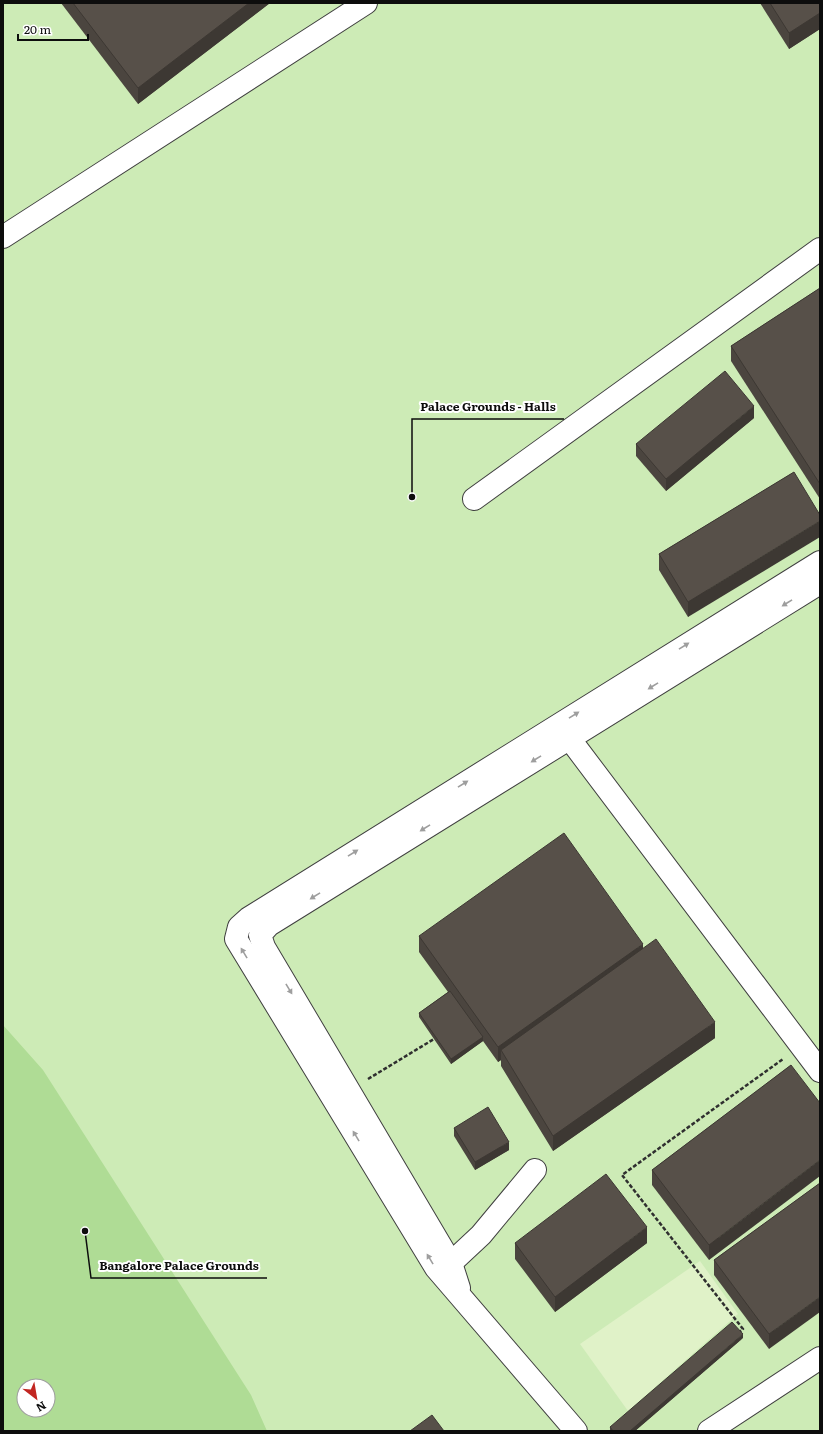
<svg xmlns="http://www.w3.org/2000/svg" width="823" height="1434" font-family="Literata,serif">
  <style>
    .green { fill: #cdebb6; fill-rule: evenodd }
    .forest { fill: #afdc95; fill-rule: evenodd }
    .pitch { fill: #e0f2c8 }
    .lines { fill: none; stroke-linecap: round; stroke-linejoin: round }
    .minor-casing { stroke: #404040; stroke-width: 24 }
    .path { stroke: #2f2f2f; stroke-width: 2.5; stroke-dasharray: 4 2; stroke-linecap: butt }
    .minor { stroke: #fff; stroke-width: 22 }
    .wall { fill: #4b453f }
    .shaded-wall { fill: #3d3833 }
    .building { fill: #575049; stroke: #3d3833 }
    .oneway { fill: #9e9e9e }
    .leader { fill: none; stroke: #0d0d0d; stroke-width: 1.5 }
    .callout-dot { fill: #0d0d0d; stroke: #fff; stroke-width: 1.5 }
    .callout-label { font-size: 12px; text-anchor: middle; font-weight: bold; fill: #0d0d0d; stroke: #fff; stroke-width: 4; stroke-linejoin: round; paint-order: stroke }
  </style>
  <rect width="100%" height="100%" fill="#fffdee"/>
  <path class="green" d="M 3,3 L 820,3 L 820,1431 L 3,1431 ZM 24,1386 L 48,1386 L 48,1410 L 24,1410 Z"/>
  <path class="forest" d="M 3,1025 L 43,1070 L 251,1395 L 267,1431 L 3,1431 ZM 24,1386 L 48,1386 L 48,1410 L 24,1410 Z"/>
  <path class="pitch" d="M 700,1261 L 738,1314 L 628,1411 L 580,1344 Z"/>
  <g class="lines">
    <g class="minor-casing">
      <g id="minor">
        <path d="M 3,237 L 366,3"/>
        <path d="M 474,499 L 820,249"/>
        <path d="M 569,738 L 820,1071"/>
        <path d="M 451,1263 L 481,1235 L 535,1170"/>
        <path d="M 459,1288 L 451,1263 L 264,947 L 260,935 L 269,925 L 820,583"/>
        <path d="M 576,1431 L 436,1268 L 236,939 L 239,927 L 249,918 L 820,562"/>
        <path d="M 709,1431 L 820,1358"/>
      </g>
    </g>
    <g class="path">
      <path d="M 368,1079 L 434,1039"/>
      <path d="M 738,1333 L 743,1329 L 622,1175 L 783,1059"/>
    </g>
    <use href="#minor" class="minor"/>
  </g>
  <g class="wall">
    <path d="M 61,3 L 270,3 L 138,104 Z"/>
    <path d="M 760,3 L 820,3 L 820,29 L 789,49 Z"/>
    <path d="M 820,288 L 820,499 L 731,361 L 731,346 Z"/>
    <path d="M 754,418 L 666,491 L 636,456 L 636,444 Z"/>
    <path d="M 794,472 L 688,617 L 659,570 L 659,554 Z"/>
    <path d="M 419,936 L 643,948 L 715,1038 L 553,1151 L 501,1066 L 501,1060 L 498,1062 L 483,1041 L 451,1064 L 419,1017 L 419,1013 L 448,992 L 419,952 Z"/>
    <path d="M 791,1065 L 709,1260 L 652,1185 L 652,1170 Z"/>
    <path d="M 454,1128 L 509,1150 L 475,1170 L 454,1136 Z"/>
    <path d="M 820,1183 L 769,1349 L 714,1275 L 714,1260 Z"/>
    <path d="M 515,1243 L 647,1243 L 555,1312 L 515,1259 Z"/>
    <path d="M 743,1338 L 635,1431 L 610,1431 L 610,1427 Z"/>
  </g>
  <g class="shaded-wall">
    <path d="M 249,3 L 270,3 L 138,104 L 138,88 Z"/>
    <path d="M 820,13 L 820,29 L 789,49 L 789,33 Z"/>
    <path d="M 754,406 L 754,418 L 666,491 L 666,479 Z"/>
    <path d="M 820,521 L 820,537 L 688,617 L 688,602 Z"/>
    <path d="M 643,944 L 643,959 L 501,1050 L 501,1060 L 498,1062 L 498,1047 Z"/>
    <path d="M 715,1022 L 715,1038 L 553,1151 L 553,1136 Z"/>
    <path d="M 483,1037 L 483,1041 L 451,1064 L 451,1059 Z"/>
    <path d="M 509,1142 L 509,1150 L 475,1170 L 475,1162 Z"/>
    <path d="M 820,1160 L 820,1176 L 709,1260 L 709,1245 Z"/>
    <path d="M 647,1227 L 647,1243 L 555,1312 L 555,1297 Z"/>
    <path d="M 820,1297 L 820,1312 L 769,1349 L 769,1334 Z"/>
    <path d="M 743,1334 L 743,1338 L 635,1431 L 630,1431 Z"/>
  </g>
  <g class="building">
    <path d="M 73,3 L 249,3 L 138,88 Z"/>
    <path d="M 770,3 L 820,3 L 820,13 L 789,33 Z"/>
    <path d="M 820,288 L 820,484 L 731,346 Z"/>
    <path d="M 725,371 L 754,406 L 666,479 L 636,444 Z"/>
    <path d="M 794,472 L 820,515 L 820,521 L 688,602 L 659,554 Z"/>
    <path d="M 564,833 L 643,944 L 498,1047 L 419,936 Z"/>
    <path d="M 656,939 L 715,1022 L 553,1136 L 501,1050 Z"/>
    <path d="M 450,991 L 483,1037 L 451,1059 L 419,1013 Z"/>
    <path d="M 791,1065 L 820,1103 L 820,1160 L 709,1245 L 652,1170 Z"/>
    <path d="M 488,1107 L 509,1142 L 475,1162 L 454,1128 Z"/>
    <path d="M 606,1174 L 647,1227 L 555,1297 L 515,1243 Z"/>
    <path d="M 820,1183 L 820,1297 L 769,1334 L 714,1260 Z"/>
    <path d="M 732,1322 L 743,1334 L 630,1431 L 613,1431 L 610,1427 Z"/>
    <path d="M 432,1415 L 444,1431 L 410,1431 Z"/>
  </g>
  <defs><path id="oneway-solid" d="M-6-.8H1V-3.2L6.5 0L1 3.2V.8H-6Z"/></defs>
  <g class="oneway">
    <use href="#oneway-solid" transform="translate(787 603) rotate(148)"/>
    <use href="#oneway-solid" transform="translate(684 646) rotate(-32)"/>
    <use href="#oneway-solid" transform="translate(653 686) rotate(148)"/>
    <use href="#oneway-solid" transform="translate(574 715) rotate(-32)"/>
    <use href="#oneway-solid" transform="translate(536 759) rotate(148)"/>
    <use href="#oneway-solid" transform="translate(463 784) rotate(-32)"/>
    <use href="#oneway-solid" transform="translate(425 828) rotate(148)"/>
    <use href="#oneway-solid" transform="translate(353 853) rotate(-32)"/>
    <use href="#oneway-solid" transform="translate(315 896) rotate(148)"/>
    <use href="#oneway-solid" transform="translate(244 953) rotate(-121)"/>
    <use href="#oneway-solid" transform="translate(289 989) rotate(59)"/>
    <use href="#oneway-solid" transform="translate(356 1136) rotate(-121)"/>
    <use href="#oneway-solid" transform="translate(430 1259) rotate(-121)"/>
  </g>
  <path class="leader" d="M412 497L412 419H564M85 1231L91 1278H267"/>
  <g class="callout-dot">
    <circle cx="412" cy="497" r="4"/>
    <circle cx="85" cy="1231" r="4"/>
  </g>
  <g class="callout-label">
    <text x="488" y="411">Palace Grounds - Halls</text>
    <text x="179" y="1270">Bangalore Palace Grounds</text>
  </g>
  <rect width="823" height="1434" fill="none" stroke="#0d0d0d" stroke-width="8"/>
  <g transform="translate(36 1398) rotate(149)"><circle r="19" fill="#ffffff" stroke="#9e9e9e"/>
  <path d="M0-3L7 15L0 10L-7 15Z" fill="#c22621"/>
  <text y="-6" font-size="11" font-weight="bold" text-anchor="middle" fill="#0d0d0d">N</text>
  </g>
  <path d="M18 34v6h70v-6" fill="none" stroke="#0d0d0d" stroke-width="2"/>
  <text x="24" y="34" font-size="12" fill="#0d0d0d" stroke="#ffffff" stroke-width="3" paint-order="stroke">20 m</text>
</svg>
